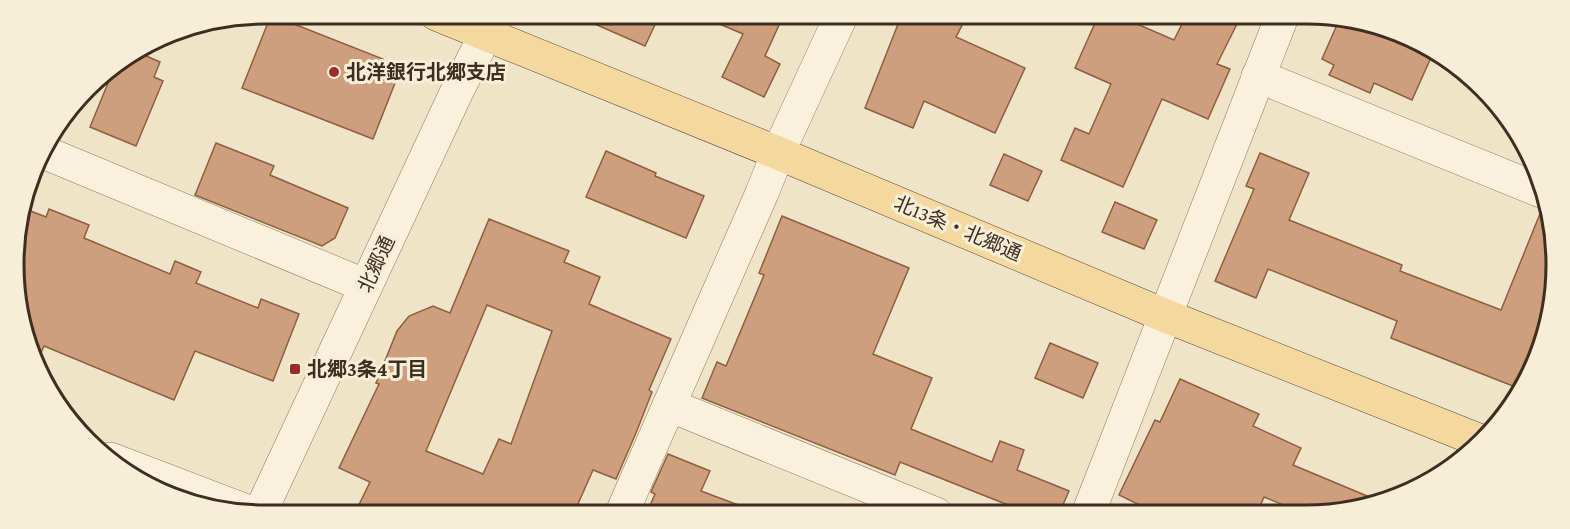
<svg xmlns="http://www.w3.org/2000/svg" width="1570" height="529" font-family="'Crimson Pro','Noto Sans JP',serif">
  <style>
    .building { fill: #cf9f7d; stroke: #8d5f41; stroke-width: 1.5; fill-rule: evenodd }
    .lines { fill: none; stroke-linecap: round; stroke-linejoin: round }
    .minor-casing { stroke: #8d765c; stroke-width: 34 }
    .major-casing { stroke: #5b4430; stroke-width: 34 }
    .minor { stroke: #faf1dc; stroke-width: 33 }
    .major { stroke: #f3d9a0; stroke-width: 33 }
    .poi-dot { fill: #9e2a2b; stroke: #f7eed8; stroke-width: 2 }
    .labels { text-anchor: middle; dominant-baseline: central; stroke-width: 6; stroke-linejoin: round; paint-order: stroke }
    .poi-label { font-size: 20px; font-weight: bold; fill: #3d2e20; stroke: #f7eed8; text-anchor: start }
    .street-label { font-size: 20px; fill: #3d2e20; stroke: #f7eed8 }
    .rim { fill: none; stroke: #3d2e20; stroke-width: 3 }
  </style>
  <rect width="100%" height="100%" fill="#f0e4c8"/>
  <g class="building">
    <path d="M 572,14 L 660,14 L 645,46 Z"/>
    <path d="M 696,14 L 784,14 L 765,56 L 780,64 L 764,97 L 722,77 L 743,34 Z"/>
    <path d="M 902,14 L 968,14 L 956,37 L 1025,68 L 995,133 L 924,101 L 913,128 L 865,108 Z"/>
    <path d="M 1099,14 L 1114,14 L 1174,40 L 1187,14 L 1242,14 L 1217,64 L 1230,69 L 1208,119 L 1162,99 L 1123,187 L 1061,160 L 1075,128 L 1089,134 L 1111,84 L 1075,68 Z"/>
    <path d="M 271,15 L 383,59 L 395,83 L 373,139 L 242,88 Z"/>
    <path d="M 1340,18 L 1370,22 L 1433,53 L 1412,100 L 1374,83 L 1370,93 L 1329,75 L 1334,65 L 1322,59 Z"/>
    <path d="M 137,52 L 160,62 L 154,77 L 163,81 L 136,146 L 90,127 L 115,66 Z"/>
    <path d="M 216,143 L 274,166 L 270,175 L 348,208 L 335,238 L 322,246 L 195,195 Z"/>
    <path d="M 606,151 L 656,173 L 655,176 L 704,196 L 686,238 L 586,197 Z"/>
    <path d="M 1260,153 L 1309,173 L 1289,220 L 1402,265 L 1400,271 L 1501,310 L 1542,209 L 1546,208 L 1554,231 L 1548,329 L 1523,390 L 1391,338 L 1397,321 L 1268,269 L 1256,298 L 1215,281 L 1254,189 L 1246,186 Z"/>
    <path d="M 1004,154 L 1042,171 L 1028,201 L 990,185 Z"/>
    <path d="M 1115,202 L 1157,220 L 1144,249 L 1102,232 Z"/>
    <path d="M 23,208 L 46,217 L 49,209 L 89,225 L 84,238 L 170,274 L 175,261 L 201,272 L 196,283 L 258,308 L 261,299 L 299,314 L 273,381 L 195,351 L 174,400 L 44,346 L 37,362 L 22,329 L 16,232 Z"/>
    <path d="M 782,216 L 909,268 L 873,354 L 932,378 L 911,429 L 992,462 L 1000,441 L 1024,450 L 1017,470 L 1069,491 L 1059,514 L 1010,514 L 1013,507 L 900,462 L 895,475 L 702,398 L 717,362 L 726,366 L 764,275 L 759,273 Z"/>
    <path d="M 489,219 L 569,251 L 564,262 L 600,277 L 589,304 L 671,339 L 649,390 L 652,392 L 636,433 L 616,479 L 593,470 L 573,515 L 354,515 L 370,482 L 339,468 L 379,384 L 376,383 L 397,331 L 409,316 L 433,306 L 450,313 ZM 487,305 L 552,331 L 511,444 L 499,439 L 483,474 L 426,451 Z"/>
    <path d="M 1050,343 L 1098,363 L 1083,398 L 1035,378 Z"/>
    <path d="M 1180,379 L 1259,414 L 1253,426 L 1301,448 L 1293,465 L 1379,501 L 1339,513 L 1303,513 L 1264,497 L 1257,513 L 1158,514 L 1119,495 L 1155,420 L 1160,422 Z"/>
    <path d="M 668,454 L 710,471 L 701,491 L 757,512 L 756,514 L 646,515 L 655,494 L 651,492 Z"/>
  </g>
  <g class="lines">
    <g class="minor-casing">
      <g id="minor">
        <path d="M 1258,76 L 1541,191"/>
        <path d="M 41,151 L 366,286"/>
        <path d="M 669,405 L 936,514"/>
        <path d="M 110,459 L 254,514"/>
        <path d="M 1088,514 L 1283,14"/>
        <path d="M 259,515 L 457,91 L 496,14"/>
        <path d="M 621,515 L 762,193 L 778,153 L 842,14"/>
      </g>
    </g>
    <g class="major-casing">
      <path id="major" d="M 436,14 L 778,153 L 1166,316 L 1481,441"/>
    </g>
    <use href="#minor" class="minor"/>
    <use href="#major" class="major"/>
  </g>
  <g class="poi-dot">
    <circle cx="334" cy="72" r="6"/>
    <rect x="289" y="363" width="12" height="12" rx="3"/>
  </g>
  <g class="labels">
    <g class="poi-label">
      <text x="346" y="72">北洋銀行北郷支店</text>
      <text x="307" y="369">北郷3条4丁目</text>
    </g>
    <g class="street-label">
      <text transform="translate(958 228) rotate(23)">北13条・北郷通</text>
      <text transform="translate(376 264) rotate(-65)">北郷通</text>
    </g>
  </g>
  <path d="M0 0H1570V529H0ZM264 24H1306A240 240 0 0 1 1546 264V265A240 240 0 0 1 1306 505H264A240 240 0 0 1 24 265V264A240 240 0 0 1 264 24Z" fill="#f7eed8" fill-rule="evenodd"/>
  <path class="rim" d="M264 24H1306A240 240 0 0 1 1546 264V265A240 240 0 0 1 1306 505H264A240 240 0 0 1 24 265V264A240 240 0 0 1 264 24Z"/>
</svg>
